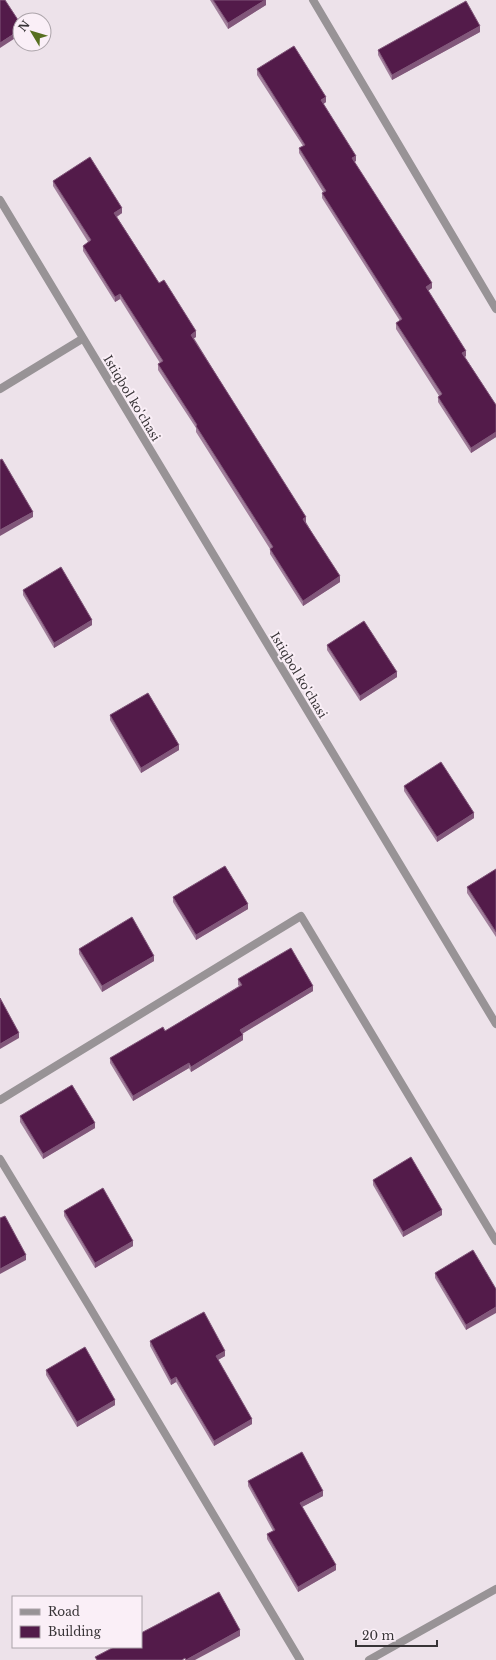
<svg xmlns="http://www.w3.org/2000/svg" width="496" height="1660" font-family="'Libre Baskerville',serif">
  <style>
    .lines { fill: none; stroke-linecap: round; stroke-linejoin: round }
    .street { stroke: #989396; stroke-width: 8 }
    .wall { fill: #a07e9a }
    .shaded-wall { fill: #81577a }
    .building { fill: #531b4a; stroke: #81577a }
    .labels { text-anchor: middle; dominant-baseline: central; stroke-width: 4; stroke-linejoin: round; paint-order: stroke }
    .street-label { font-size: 12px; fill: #383437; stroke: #faeff7 }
  </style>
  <rect width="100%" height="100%" fill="#ede2ea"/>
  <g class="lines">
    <g class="street">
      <path d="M 313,0 L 496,309"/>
      <path d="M 0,200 L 496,1024"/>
      <path d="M 0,389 L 82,339"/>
      <path d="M 0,1100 L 301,916 L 496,1241"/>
      <path d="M 0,1159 L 89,1306 L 300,1660"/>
      <path d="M 369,1660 L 496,1589"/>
    </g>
  </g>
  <g class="wall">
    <path d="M 210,0 L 266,0 L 266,5 L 228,29 Z"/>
    <path d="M 480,32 L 392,80 L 378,55 L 378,50 Z"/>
    <path d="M 257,69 L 326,102 L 323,104 L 356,161 L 354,162 L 432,288 L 428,291 L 466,356 L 465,357 L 496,405 L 496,437 L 471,453 L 438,402 L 438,397 L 439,396 L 396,329 L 396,323 L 400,321 L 322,198 L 322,193 L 323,192 L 299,153 L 299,148 L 303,146 L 257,75 Z"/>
    <path d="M 53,181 L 122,213 L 117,217 L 159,283 L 196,337 L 194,338 L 306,522 L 340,582 L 303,606 L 270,554 L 270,549 L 196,432 L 196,428 L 158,370 L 158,364 L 160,363 L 120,299 L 115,302 L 83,251 L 83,246 L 88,242 L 53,186 Z"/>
    <path d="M 23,590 L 92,625 L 54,648 L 23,595 Z"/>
    <path d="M 327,645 L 397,677 L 360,701 L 327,650 Z"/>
    <path d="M 110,715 L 179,750 L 141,773 L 110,720 Z"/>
    <path d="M 404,786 L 474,818 L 437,842 L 404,791 Z"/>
    <path d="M 496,869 L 496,937 L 467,893 L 467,887 Z"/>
    <path d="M 173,897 L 248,909 L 196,940 L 173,902 Z"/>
    <path d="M 79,949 L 154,961 L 102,992 L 79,954 Z"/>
    <path d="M 238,979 L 313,991 L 242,1034 L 243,1040 L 191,1072 L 189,1068 L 133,1101 L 110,1063 L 110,1058 L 165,1031 L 239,986 L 238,985 Z"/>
    <path d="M 20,1116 L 95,1128 L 43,1159 L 20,1122 Z"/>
    <path d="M 373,1180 L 442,1215 L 403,1237 L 373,1185 Z"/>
    <path d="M 64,1211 L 133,1246 L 95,1268 L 64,1216 Z"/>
    <path d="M 435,1273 L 496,1289 L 466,1330 L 435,1278 Z"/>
    <path d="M 150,1341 L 225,1356 L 218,1360 L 252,1424 L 214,1446 L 176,1382 L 171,1385 L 150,1346 Z"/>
    <path d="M 46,1370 L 115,1405 L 77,1427 L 46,1375 Z"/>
    <path d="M 248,1481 L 323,1496 L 302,1507 L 336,1570 L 298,1592 L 267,1539 L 267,1534 L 273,1531 L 248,1486 Z"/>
  </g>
  <g class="shaded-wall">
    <path d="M 265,0 L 266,0 L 266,5 L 228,29 L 228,23 Z"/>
    <path d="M 480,26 L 480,32 L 392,80 L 392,75 Z"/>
    <path d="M 20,30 L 20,35 L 0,48 L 0,43 Z"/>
    <path d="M 326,97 L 326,102 L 321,106 L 321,100 Z"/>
    <path d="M 356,156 L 356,161 L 352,163 L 352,158 Z"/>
    <path d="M 122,208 L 122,213 L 114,218 L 114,213 Z"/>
    <path d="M 432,283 L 432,288 L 426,292 L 426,287 Z"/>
    <path d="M 120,294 L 120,299 L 115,302 L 115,297 Z"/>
    <path d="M 196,331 L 196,337 L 191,340 L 191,335 Z"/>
    <path d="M 466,351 L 466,356 L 462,358 L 462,353 Z"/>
    <path d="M 496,432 L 496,437 L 471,453 L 471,448 Z"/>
    <path d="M 33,512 L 33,517 L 0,536 L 0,530 Z"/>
    <path d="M 306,517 L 306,522 L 303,524 L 303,519 Z"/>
    <path d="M 340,576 L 340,582 L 303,606 L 303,601 Z"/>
    <path d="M 92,620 L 92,625 L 54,648 L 54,643 Z"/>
    <path d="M 397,672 L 397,677 L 360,701 L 360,696 Z"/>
    <path d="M 179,745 L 179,750 L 141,773 L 141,768 Z"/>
    <path d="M 474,813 L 474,818 L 437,842 L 437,837 Z"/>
    <path d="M 248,904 L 248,909 L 196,940 L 196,935 Z"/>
    <path d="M 154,956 L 154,961 L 102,992 L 102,986 Z"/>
    <path d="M 313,986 L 313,991 L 240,1035 L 240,1030 Z"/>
    <path d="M 19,1033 L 19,1038 L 0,1049 L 0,1044 Z"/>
    <path d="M 243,1035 L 243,1040 L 191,1072 L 191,1067 Z"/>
    <path d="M 189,1063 L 189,1068 L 133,1101 L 133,1096 Z"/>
    <path d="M 95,1123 L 95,1128 L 43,1159 L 43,1154 Z"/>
    <path d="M 442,1210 L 442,1215 L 403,1237 L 403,1232 Z"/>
    <path d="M 133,1241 L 133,1246 L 95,1268 L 95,1263 Z"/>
    <path d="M 26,1255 L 26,1260 L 0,1274 L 0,1269 Z"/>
    <path d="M 496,1307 L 496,1313 L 466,1330 L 466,1325 Z"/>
    <path d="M 225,1351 L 225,1356 L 216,1361 L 216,1356 Z"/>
    <path d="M 176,1377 L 176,1382 L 171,1385 L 171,1380 Z"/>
    <path d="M 115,1400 L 115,1405 L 77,1427 L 77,1422 Z"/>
    <path d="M 252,1419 L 252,1424 L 214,1446 L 214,1441 Z"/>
    <path d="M 323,1491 L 323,1496 L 300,1508 L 300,1503 Z"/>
    <path d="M 336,1565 L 336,1570 L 298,1592 L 298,1587 Z"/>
    <path d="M 240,1630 L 240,1636 L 195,1660 L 186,1660 Z"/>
  </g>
  <g class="building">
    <path d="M 0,0 L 5,0 L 20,23 L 20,30 L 0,43 Z"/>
    <path d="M 213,0 L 265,0 L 228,23 Z"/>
    <path d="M 466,1 L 480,26 L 392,75 L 378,50 Z"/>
    <path d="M 294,46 L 326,97 L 321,100 L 356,156 L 352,158 L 432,283 L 426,287 L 466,351 L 462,353 L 496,405 L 496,432 L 471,448 L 438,397 L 442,394 L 396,323 L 402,319 L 322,193 L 326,191 L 299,148 L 305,145 L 257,69 Z"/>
    <path d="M 90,157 L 122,208 L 114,213 L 159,283 L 164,280 L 196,331 L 191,335 L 306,517 L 303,519 L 340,576 L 303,601 L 270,549 L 273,547 L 196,426 L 197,425 L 158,364 L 163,361 L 120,294 L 115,297 L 83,246 L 91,240 L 53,181 Z"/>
    <path d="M 2,459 L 33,512 L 0,530 L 0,460 Z"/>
    <path d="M 61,567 L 92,620 L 54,643 L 23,590 Z"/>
    <path d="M 364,621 L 397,672 L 360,696 L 327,645 Z"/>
    <path d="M 148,693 L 179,745 L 141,768 L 110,715 Z"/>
    <path d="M 441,762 L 474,813 L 437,837 L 404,786 Z"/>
    <path d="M 225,866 L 248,904 L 196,935 L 173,897 Z"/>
    <path d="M 496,869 L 496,932 L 467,887 Z"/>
    <path d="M 132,917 L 154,956 L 102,986 L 79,949 Z"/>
    <path d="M 291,948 L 313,986 L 240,1030 L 243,1035 L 191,1067 L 189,1063 L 133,1096 L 110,1058 L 163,1027 L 165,1031 L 242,985 L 238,979 Z"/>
    <path d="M 0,998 L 19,1033 L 0,1044 Z"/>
    <path d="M 72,1085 L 95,1123 L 43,1154 L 20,1116 Z"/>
    <path d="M 411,1157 L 442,1210 L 403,1232 L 373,1180 Z"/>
    <path d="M 103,1188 L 133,1241 L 95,1263 L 64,1211 Z"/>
    <path d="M 5,1216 L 26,1255 L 0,1269 L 0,1218 Z"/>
    <path d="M 473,1250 L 496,1289 L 496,1307 L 466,1325 L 435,1273 Z"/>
    <path d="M 204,1312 L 225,1351 L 216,1356 L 252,1419 L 214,1441 L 176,1377 L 171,1380 L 150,1341 Z"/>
    <path d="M 85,1347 L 115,1400 L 77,1422 L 46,1370 Z"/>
    <path d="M 302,1452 L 323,1491 L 300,1503 L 336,1565 L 298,1587 L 267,1534 L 275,1530 L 248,1481 Z"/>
    <path d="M 219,1592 L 240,1630 L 186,1660 L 185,1658 L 182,1660 L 97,1660 L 95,1657 L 114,1647 L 141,1647 L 141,1633 Z"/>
  </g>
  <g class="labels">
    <g class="street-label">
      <text transform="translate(132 398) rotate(59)">Istiqbol ko'chasi</text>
      <text transform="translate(299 675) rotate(59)">Istiqbol ko'chasi</text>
    </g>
  </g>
  <rect x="12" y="1596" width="130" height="52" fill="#faeff7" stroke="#aca4aa"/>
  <rect x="20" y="1609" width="20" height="6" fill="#989396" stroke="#aca4aa"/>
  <text x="48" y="1616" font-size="12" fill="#383437">Road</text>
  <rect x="20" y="1626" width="20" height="12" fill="#531b4a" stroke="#aca4aa"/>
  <text x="48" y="1636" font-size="12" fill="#383437">Building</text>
  <g transform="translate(32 32) rotate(308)"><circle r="19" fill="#faeff7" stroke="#aca4aa"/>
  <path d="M0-3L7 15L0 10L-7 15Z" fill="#576f20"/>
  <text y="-6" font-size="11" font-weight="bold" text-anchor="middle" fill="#383437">N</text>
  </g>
  <path d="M356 1640v6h81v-6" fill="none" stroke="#383437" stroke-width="2"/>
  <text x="362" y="1640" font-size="12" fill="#383437" stroke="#faeff7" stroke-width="3" paint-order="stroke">20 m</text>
</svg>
